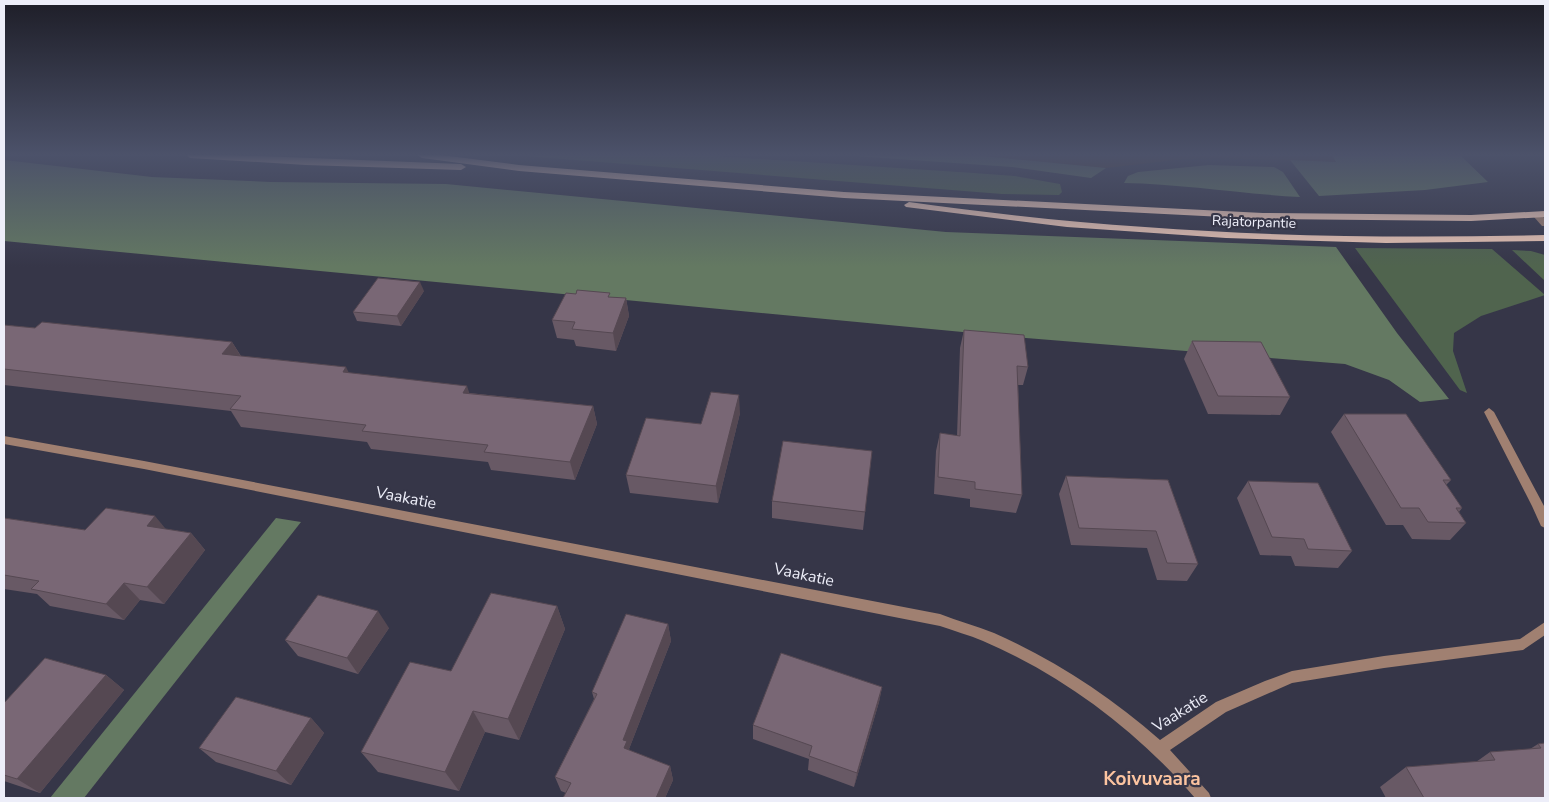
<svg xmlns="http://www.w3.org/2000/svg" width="1549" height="802" font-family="'Nunito Sans',sans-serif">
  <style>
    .industrial { fill: #4e3b33 }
    .green { fill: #50644e }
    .forest { fill: #647962 }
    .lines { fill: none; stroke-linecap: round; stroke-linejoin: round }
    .minor { fill: #a08071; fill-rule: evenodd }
    .primary { fill: #f6cebb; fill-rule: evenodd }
    .wall { fill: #685965 }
    .shaded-wall { fill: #554852 }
    .building { fill: #796775; stroke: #554852 }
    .labels { text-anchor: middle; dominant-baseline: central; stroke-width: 4.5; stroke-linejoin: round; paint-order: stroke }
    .street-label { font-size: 14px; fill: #edeef9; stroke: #363648 }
    .near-street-label { font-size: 16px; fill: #edeef9; stroke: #363648 }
    .near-quarter-label { font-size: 19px; font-weight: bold; fill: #fcc4a0; stroke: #363648 }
  </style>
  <rect width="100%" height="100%" fill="#363648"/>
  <path class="industrial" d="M 973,155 L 1332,155 L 1337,162 L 1221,158 L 1184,159 L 1106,168 Z"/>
  <g class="green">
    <path d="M 512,155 L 700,155 L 974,173 L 1015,176 L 1060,184 L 1062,192 L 1059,195 L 1002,194 Z"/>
    <path d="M 1355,248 L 1492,249 L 1545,295 L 1481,316 L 1454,333 L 1453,351 L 1467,393 L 1460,390 Z"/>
    <path d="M 1512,250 L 1531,251 L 1545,255 L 1545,281 Z"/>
  </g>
  <g class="forest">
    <path d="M 840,155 L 973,155 L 1106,168 L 1091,178 L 1012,167 Z"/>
    <path d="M 1332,155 L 1460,155 L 1488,182 L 1425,190 L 1319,196 L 1290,160 L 1336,162 Z"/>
    <path d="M 4,160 L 152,177 L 271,182 L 446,184 L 946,232 L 1336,247 L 1397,333 L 1449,399 L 1420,402 L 1389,380 L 1345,364 L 1026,338 L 4,241 Z"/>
    <path d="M 1209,165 L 1274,167 L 1283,172 L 1300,197 C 1241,194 1183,184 1124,183 L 1128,176 L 1138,172 Z"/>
    <path d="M 276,518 L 301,522 L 84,798 L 50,798 Z"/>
  </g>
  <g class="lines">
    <g class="minor">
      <path d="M 1534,213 L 1540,213 L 1545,219 L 1545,226 L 1542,226 L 1534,217 Z"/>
      <path d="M 1489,408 L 1494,412 L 1544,506 L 1545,510 L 1545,528 L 1541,526 L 1532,506 L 1484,412 Z"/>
      <path d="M 4,436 L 144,461 L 940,614 C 958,621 976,626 994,633 C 1055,660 1110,696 1160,740 L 1216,702 L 1265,681 L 1292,671 L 1384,656 L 1520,639 L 1545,622 L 1545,635 L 1523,650 L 1384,668 L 1292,683 L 1226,712 L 1170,750 L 1209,793 L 1211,798 L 1195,798 C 1137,731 1065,676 983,641 C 969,635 954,631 940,626 L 144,469 L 4,444 Z"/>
    </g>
    <g class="primary">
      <path d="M 186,155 L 232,155 L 461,164 L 466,167 L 461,170 L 306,165 L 190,158 Z"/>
      <path d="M 417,155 L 441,155 L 519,165 L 844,192 L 1263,213 L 1471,215 L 1545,211 L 1545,217 L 1471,221 L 1263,219 L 844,198 L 519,171 L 422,158 Z"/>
      <path d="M 909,202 C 988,213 1066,222 1145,227 C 1278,237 1412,238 1545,235 L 1545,241 L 1386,243 L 1226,238 L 1067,227 L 906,207 L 904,205 Z"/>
    </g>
  </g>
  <g class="wall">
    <path d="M 424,291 L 401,326 L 357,321 L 353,312 Z"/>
    <path d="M 610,297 L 626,298 L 629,316 L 616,351 L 576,346 L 574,340 L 557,338 L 552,320 Z"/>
    <path d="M 4,325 L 35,328 L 232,342 L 241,356 L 349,373 L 469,393 L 593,406 L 597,424 L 575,480 L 491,470 L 488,462 L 371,449 L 367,442 L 241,427 L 231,411 L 4,385 Z"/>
    <path d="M 964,330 L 1028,367 L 1023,385 L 1018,385 L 1022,495 L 1016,513 L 970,507 L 970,499 L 934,494 L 936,451 L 940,433 L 957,436 L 960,348 Z"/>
    <path d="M 1192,341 L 1290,397 L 1280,415 L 1208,414 L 1184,359 Z"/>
    <path d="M 740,413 L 718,503 L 630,493 L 626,475 L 701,424 Z"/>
    <path d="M 1344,414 L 1451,480 L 1446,485 L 1462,508 L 1459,512 L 1466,523 L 1450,540 L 1412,539 L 1403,525 L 1386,525 L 1331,432 Z"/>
    <path d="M 1066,476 L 1168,480 L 1198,564 L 1187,581 L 1157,580 L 1147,548 L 1071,545 L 1059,494 Z"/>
    <path d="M 1248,481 L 1352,551 L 1338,568 L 1295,566 L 1291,556 L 1260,555 L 1237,498 Z"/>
    <path d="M 772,501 L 865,512 L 863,530 L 772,518 Z"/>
    <path d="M 4,518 L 85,530 L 166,529 L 191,533 L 205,550 L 164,604 L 140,600 L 124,620 L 50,606 L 37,594 L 4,589 Z"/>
    <path d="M 557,606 L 565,629 L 519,740 L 485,732 L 459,791 L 378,772 L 361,752 L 451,671 Z"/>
    <path d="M 668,624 L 671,641 L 629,749 L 630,751 L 670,766 L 673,780 L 665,798 L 563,798 L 566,793 L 561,791 L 555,777 L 594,699 L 592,692 Z"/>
    <path d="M 389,628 L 358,674 L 298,656 L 285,640 Z"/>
    <path d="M 106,675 L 124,690 L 40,793 L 4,781 L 4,703 Z"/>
    <path d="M 882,687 L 879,702 L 854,787 L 808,770 L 809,759 L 753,739 L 753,725 Z"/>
    <path d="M 311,718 L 324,733 L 291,785 L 216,762 L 199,748 Z"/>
    <path d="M 1545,743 L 1545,798 L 1386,798 L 1380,787 L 1406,767 L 1476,762 L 1490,752 L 1530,749 L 1538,744 Z"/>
  </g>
  <g class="shaded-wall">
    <path d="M 420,282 L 424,291 L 401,326 L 397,316 Z"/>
    <path d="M 626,298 L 629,316 L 616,351 L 613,333 Z"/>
    <path d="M 232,342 L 243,360 L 222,354 Z"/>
    <path d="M 346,367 L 355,385 L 343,372 Z"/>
    <path d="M 467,386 L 473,404 L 463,393 Z"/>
    <path d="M 739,395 L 740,413 L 718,503 L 716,486 Z"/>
    <path d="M 593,406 L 597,424 L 575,480 L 570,462 Z"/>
    <path d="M 155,516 L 170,534 L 147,526 Z"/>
    <path d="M 191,533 L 205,550 L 164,604 L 147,587 Z"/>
    <path d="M 124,583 L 140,600 L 124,620 L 106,604 Z"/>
    <path d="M 557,606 L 565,629 L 519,740 L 508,719 Z"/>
    <path d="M 378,611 L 389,628 L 358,674 L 347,658 Z"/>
    <path d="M 668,624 L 671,641 L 629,749 L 631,756 L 624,748 L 623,740 Z"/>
    <path d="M 106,675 L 124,690 L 40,793 L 17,779 Z"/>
    <path d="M 882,687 L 879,702 L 854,787 L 857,773 Z"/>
    <path d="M 473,711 L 485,732 L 459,791 L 445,772 Z"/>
    <path d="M 311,718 L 324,733 L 291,785 L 276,771 Z"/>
    <path d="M 670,766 L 673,780 L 665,798 L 656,798 Z"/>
  </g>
  <g class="building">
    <path d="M 378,278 L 420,282 L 397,316 L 353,312 Z"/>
    <path d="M 577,290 L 610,293 L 608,297 L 626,298 L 613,333 L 572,329 L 575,322 L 552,320 L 566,293 L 576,294 Z"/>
    <path d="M 42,322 L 232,342 L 222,354 L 346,367 L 343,372 L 467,386 L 463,393 L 593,406 L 570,462 L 484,452 L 488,445 L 362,431 L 366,425 L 230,409 L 241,396 L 4,369 L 4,325 L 35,328 Z"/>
    <path d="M 964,330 L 1024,335 L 1028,367 L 1017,366 L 1022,495 L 975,489 L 975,482 L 938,477 L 940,433 L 960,436 Z"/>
    <path d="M 1192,341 L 1261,342 L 1290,397 L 1218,396 Z"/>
    <path d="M 711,392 L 739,395 L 716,486 L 626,475 L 646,418 L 701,424 Z"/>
    <path d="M 1344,414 L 1406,414 L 1451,480 L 1443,480 L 1462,508 L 1456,508 L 1466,523 L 1428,522 L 1419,508 L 1401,508 Z"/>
    <path d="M 783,441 L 872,451 L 865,512 L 772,501 Z"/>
    <path d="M 1066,476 L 1168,480 L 1198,564 L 1167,563 L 1156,531 L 1079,528 Z"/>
    <path d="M 1248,481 L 1318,483 L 1352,551 L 1308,549 L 1304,539 L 1272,537 Z"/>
    <path d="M 106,508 L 155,516 L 147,526 L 191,533 L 147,587 L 124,583 L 106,604 L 31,589 L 39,581 L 4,575 L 4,518 L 85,530 Z"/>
    <path d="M 491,593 L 557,606 L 508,719 L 473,711 L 445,772 L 361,752 L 410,662 L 451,671 Z"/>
    <path d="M 318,595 L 378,611 L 347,658 L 285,640 Z"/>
    <path d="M 626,614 L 668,624 L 623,740 L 627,741 L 624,748 L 670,766 L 656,798 L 563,798 L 571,783 L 555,777 L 597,694 L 592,692 Z"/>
    <path d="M 781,653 L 882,687 L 857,773 L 809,756 L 812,746 L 753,725 Z"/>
    <path d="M 45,658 L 106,675 L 17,779 L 4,775 L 4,703 Z"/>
    <path d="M 236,697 L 311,718 L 276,771 L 199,748 Z"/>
    <path d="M 1545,743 L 1545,798 L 1424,798 L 1406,767 L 1495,760 L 1490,752 L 1541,748 L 1538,744 Z"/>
  </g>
  <linearGradient id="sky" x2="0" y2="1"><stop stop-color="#1e1e28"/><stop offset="0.58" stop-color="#4c526a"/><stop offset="1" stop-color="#4c526a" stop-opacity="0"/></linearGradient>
  <rect width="1549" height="267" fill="url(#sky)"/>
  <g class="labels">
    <g class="street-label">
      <text transform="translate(1254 222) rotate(2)">Rajatorpantie</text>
    </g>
    <g class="near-street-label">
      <text transform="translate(406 498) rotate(11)">Vaakatie</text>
      <text transform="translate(804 575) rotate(12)">Vaakatie</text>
      <text transform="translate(1180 712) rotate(-32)">Vaakatie</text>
    </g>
    <g class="near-quarter-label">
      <text x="1152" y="779">Koivuvaara</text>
    </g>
  </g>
  <rect width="1549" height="802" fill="none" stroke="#edeef9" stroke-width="10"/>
</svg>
